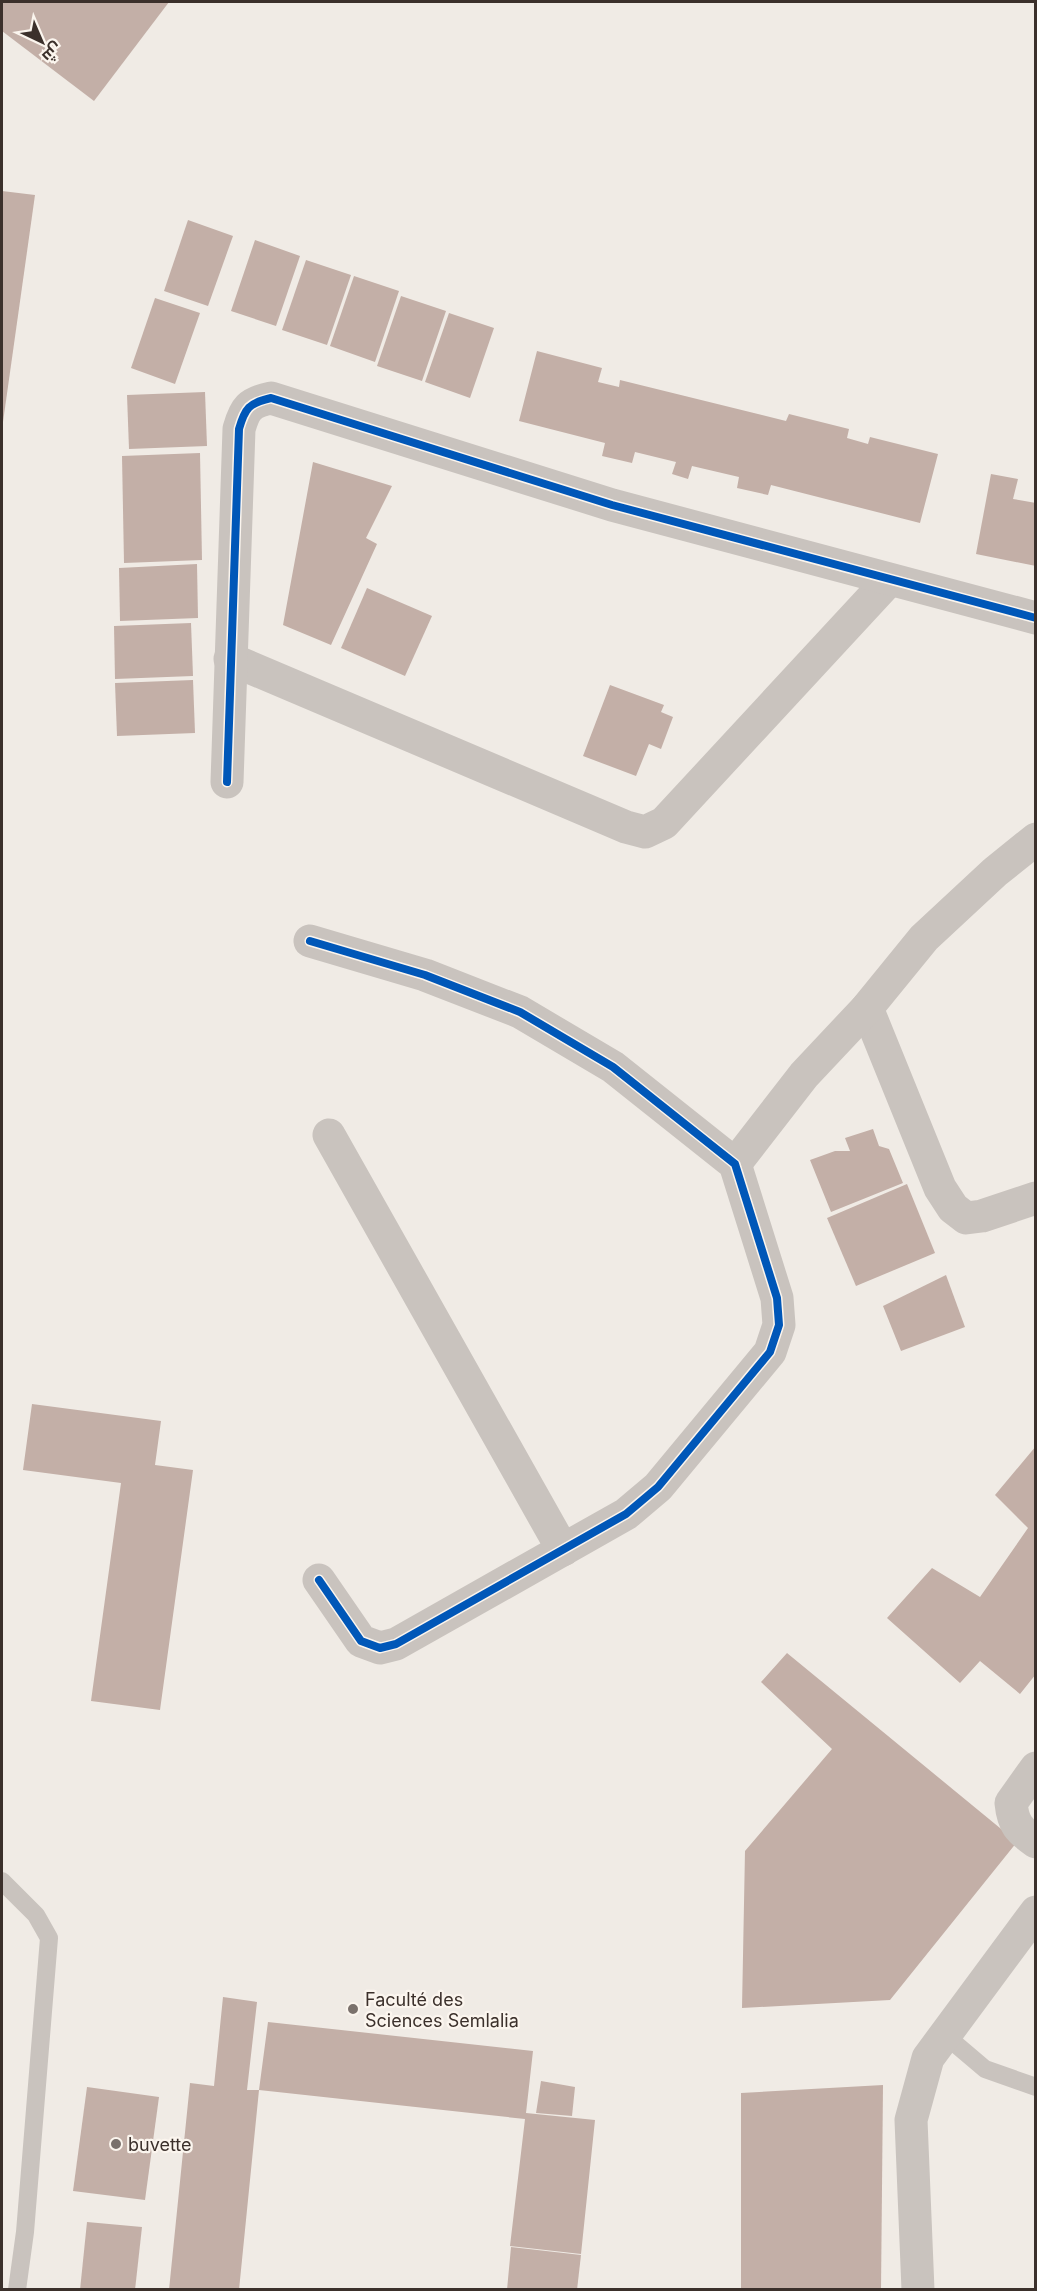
<svg xmlns="http://www.w3.org/2000/svg" width="1037" height="2291" font-family="Inter,Cairo,sans-serif">
  <style>
    .building { fill: #c3afa7 }
    .lines { fill: none; stroke-linecap: round; stroke-linejoin: round }
    .service { stroke: #c9c3be; stroke-width: 18 }
    .minor { stroke: #c9c3be; stroke-width: 33 }
    .cycleway-casing { stroke: #fbf5ee; stroke-width: 11 }
    .cycleway { stroke: #0057b8; stroke-width: 8 }
    .poi-dot { fill: #7a716c; stroke: #fbf5ee; stroke-width: 2 }
    .labels { text-anchor: middle; dominant-baseline: central; stroke-width: 4.5; stroke-linejoin: round; paint-order: stroke }
    .poi-label { font-size: 18px; fill: #3b302b; stroke: #fbf5ee; text-anchor: start }
  </style>
  <rect width="100%" height="100%" fill="#f0ebe5"/>
  <g class="building">
    <path d="M 2,2 L 169,2 L 94,101 L 2,31 Z"/>
    <path d="M 2,191 L 35,195 L 3,422 L 2,422 Z"/>
    <path d="M 188,220 L 233,236 L 208,306 L 164,291 Z"/>
    <path d="M 255,240 L 300,256 L 276,326 L 231,311 Z"/>
    <path d="M 306,260 L 351,275 L 327,345 L 282,330 Z"/>
    <path d="M 354,276 L 399,291 L 375,362 L 330,346 Z"/>
    <path d="M 401,296 L 446,311 L 422,381 L 377,366 Z"/>
    <path d="M 155,298 L 200,313 L 175,384 L 131,368 Z"/>
    <path d="M 449,313 L 494,328 L 470,398 L 425,382 Z"/>
    <path d="M 537,351 L 602,368 L 598,382 L 619,387 L 620,380 L 786,421 L 789,414 L 849,429 L 847,438 L 868,444 L 870,437 L 938,454 L 920,523 L 771,485 L 768,495 L 737,488 L 739,477 L 692,466 L 688,479 L 672,474 L 676,462 L 635,452 L 632,463 L 602,456 L 605,443 L 519,421 Z"/>
    <path d="M 205,392 L 207,446 L 129,449 L 127,395 Z"/>
    <path d="M 200,453 L 202,560 L 124,563 L 122,456 Z"/>
    <path d="M 313,462 L 392,486 L 366,538 L 377,544 L 331,645 L 283,625 Z"/>
    <path d="M 991,474 L 1018,479 L 1013,499 L 1036,503 L 1036,566 L 976,554 Z"/>
    <path d="M 197,564 L 198,618 L 120,621 L 119,568 Z"/>
    <path d="M 367,588 L 432,616 L 405,676 L 341,648 Z"/>
    <path d="M 191,623 L 193,676 L 115,679 L 114,626 Z"/>
    <path d="M 193,680 L 195,733 L 117,736 L 115,683 Z"/>
    <path d="M 610,685 L 664,705 L 661,712 L 673,717 L 661,749 L 649,744 L 636,776 L 583,756 Z"/>
    <path d="M 873,1129 L 879,1146 L 889,1149 L 903,1183 L 831,1212 L 810,1160 L 835,1151 L 850,1151 L 845,1138 Z"/>
    <path d="M 907,1184 L 935,1253 L 856,1286 L 827,1218 Z"/>
    <path d="M 946,1275 L 965,1327 L 901,1351 L 883,1306 Z"/>
    <path d="M 32,1404 L 161,1421 L 155,1465 L 193,1470 L 160,1710 L 91,1701 L 121,1483 L 23,1470 Z"/>
    <path d="M 1036,1446 L 1036,1674 L 1020,1694 L 980,1661 L 960,1683 L 887,1618 L 932,1568 L 980,1597 L 1028,1528 L 995,1495 Z"/>
    <path d="M 787,1653 L 1017,1842 L 890,2000 L 742,2008 L 745,1851 L 832,1749 L 761,1682 Z"/>
    <path d="M 223,1997 L 257,2002 L 247,2090 L 259,2090 L 239,2290 L 169,2290 L 190,2083 L 214,2086 Z"/>
    <path d="M 268,2022 L 533,2051 L 526,2113 L 595,2120 L 581,2254 L 510,2246 L 525,2119 L 259,2090 Z"/>
    <path d="M 541,2081 L 575,2087 L 572,2116 L 536,2113 Z"/>
    <path d="M 883,2085 L 881,2290 L 741,2290 L 741,2093 Z"/>
    <path d="M 87,2087 L 159,2097 L 145,2200 L 73,2191 Z"/>
    <path d="M 87,2222 L 142,2227 L 135,2290 L 80,2290 Z"/>
    <path d="M 511,2247 L 581,2255 L 577,2290 L 507,2290 Z"/>
  </g>
  <g class="lines">
    <g class="service">
      <path d="M 2,1881 L 36,1915 L 49,1938 L 25,2232 L 17,2290"/>
      <path d="M 946,2036 L 985,2069 L 1036,2087"/>
    </g>
    <g class="minor">
      <path d="M 230,659 L 626,827 L 645,832 L 664,823 L 889,580"/>
      <path d="M 227,782 L 239,429 C 245,408 249,403 271,398 L 612,505 L 1036,618"/>
      <path d="M 310,941 L 425,975 L 520,1012 L 613,1067 L 735,1164 L 777,1298 L 779,1325 L 770,1352 L 658,1487 L 626,1514 L 396,1644 L 380,1648 L 361,1641 L 319,1580"/>
      <path d="M 867,1008 L 940,1188 L 953,1208 L 966,1218 L 982,1216 L 1036,1198"/>
      <path d="M 329,1135 L 563,1550"/>
      <path d="M 735,1164 L 804,1075 L 867,1008 L 924,938 L 995,872 L 1036,839"/>
      <path d="M 1036,1768 L 1011,1803 C 1013,1824 1019,1830 1036,1842"/>
      <path d="M 918,2290 L 911,2120 L 928,2058 L 1036,1912"/>
    </g>
    <g class="cycleway-casing">
      <g id="cycleway">
        <path d="M 227,782 L 239,429 C 245,408 249,403 271,398 L 612,505 L 1036,618"/>
        <path d="M 310,941 L 425,975 L 520,1012 L 613,1067 L 735,1164 L 777,1298 L 779,1325 L 770,1352 L 658,1487 L 626,1514 L 396,1644 L 380,1648 L 361,1641 L 319,1580"/>
      </g>
    </g>
    <use href="#cycleway" class="cycleway"/>
  </g>
  <g class="poi-dot">
    <circle cx="353" cy="2009" r="6"/>
    <circle cx="116" cy="2144" r="6"/>
  </g>
  <g class="labels">
    <g class="poi-label">
      <text x="365" y="1999">Faculté des<tspan x="365" dy="21">Sciences Semlalia</tspan></text>
      <text x="128" y="2144">buvette</text>
    </g>
  </g>
  <rect width="1037" height="2291" fill="none" stroke="#3b302b" stroke-width="6"/>
  <g transform="translate(42 42) rotate(136)" stroke="#fbf5ee" stroke-width="4.5" paint-order="stroke">
  <path d="M0-4.5L10 22L0 15L-10 22Z" fill="#3b302b"/>
  <text y="-9" font-size="16" font-weight="bold" text-anchor="middle" fill="#3b302b">ش</text>
  </g>
</svg>
